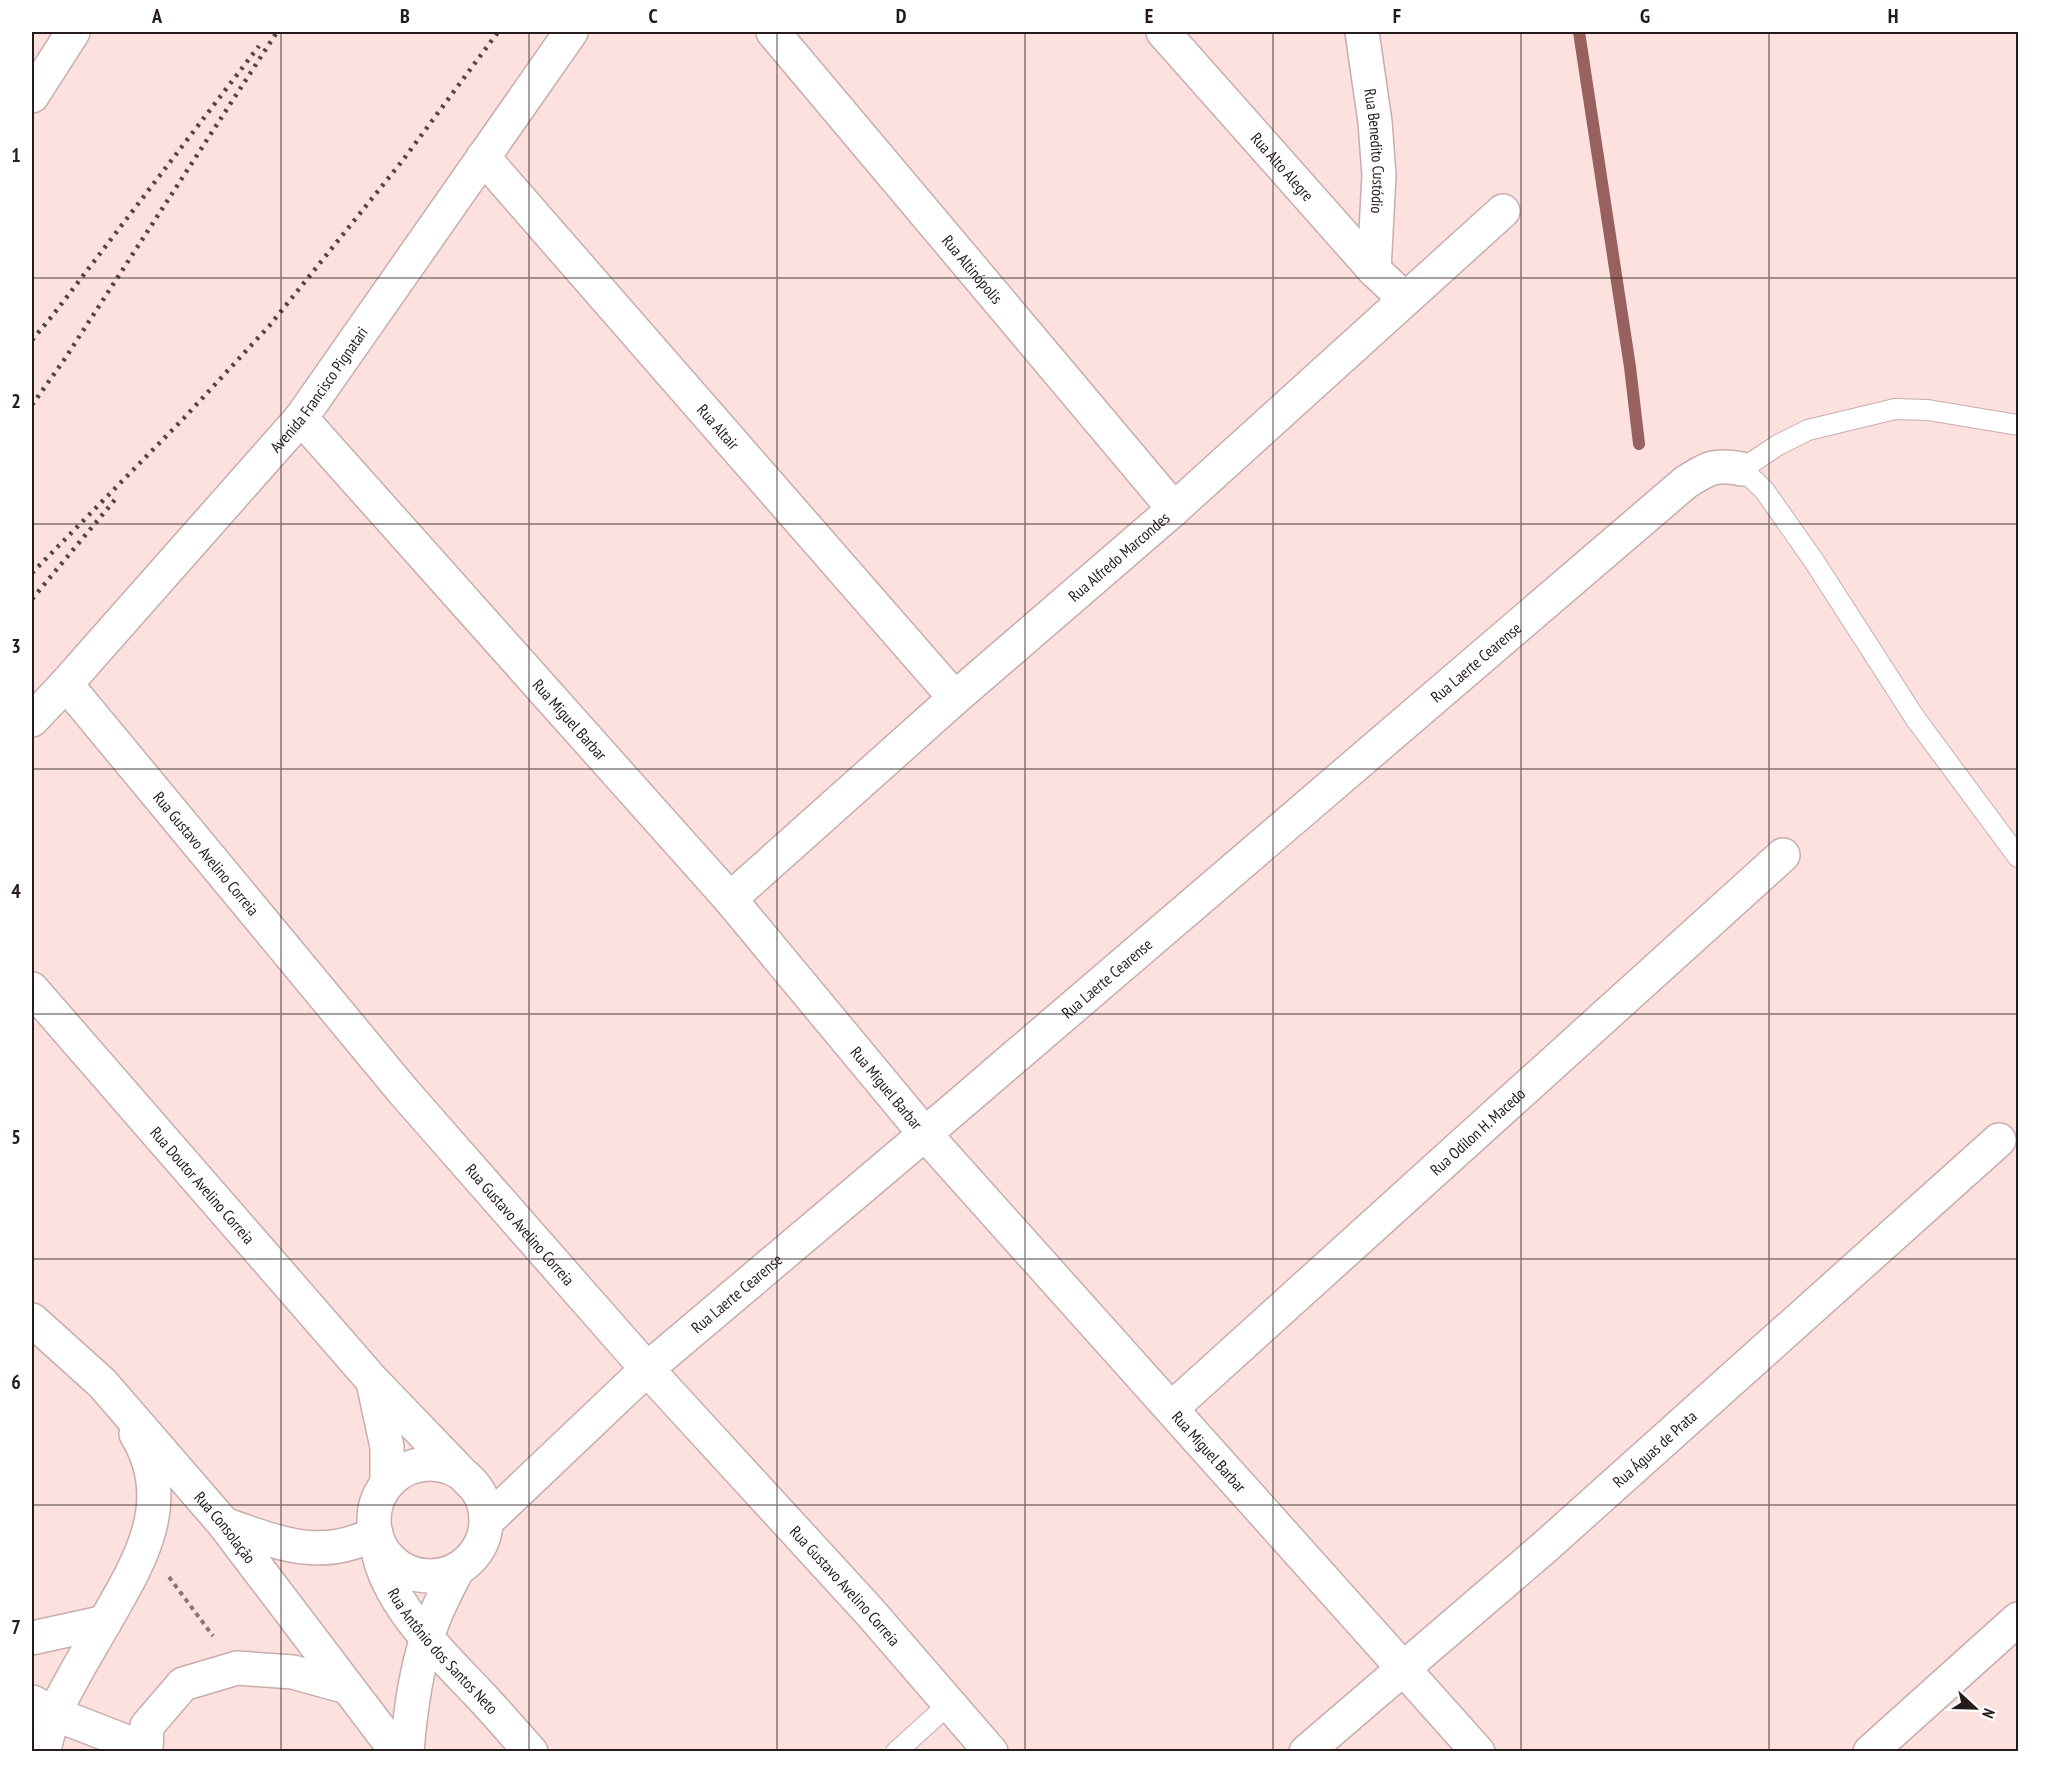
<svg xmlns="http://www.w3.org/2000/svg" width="2050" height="1783" font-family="'PT Sans Narrow',sans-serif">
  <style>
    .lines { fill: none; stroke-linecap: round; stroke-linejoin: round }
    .stream { stroke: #98605e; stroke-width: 12 }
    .service-casing { stroke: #c7adab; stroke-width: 22 }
    .minor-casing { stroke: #c7adab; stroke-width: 36 }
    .secondary-casing { stroke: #c7adab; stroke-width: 36 }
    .primary-casing { stroke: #c7adab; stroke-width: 36 }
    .path { stroke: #877675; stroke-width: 4; stroke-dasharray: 4.5 4.5; stroke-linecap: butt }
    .service { stroke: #fff; stroke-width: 20 }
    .minor { stroke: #fff; stroke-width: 33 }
    .secondary { stroke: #fff; stroke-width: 33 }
    .primary { stroke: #fff; stroke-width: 33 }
    .rail { stroke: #534645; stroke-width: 4.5; stroke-dasharray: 3 6; stroke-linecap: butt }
    .grid { fill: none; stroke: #251b1b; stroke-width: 1.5; stroke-opacity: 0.55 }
    .labels { text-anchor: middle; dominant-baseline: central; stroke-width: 4.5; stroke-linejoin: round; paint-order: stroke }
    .street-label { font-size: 16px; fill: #251b1b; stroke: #fff }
    .neatline { fill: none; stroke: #251b1b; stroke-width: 2 }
    .grid-label { font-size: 20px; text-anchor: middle; font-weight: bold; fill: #251b1b }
  </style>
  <rect width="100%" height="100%" fill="#fce1df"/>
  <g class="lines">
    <path class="stream" d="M 1579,32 L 1630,367 L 1639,444"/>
    <g class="service-casing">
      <g id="service">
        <path d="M 2018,425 L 1928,410 L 1895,409 L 1808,430 L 1778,445 L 1742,469 L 1764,490 L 1781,514 L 1814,561 L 1915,718 L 2018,857"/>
        <path d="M 896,1752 L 949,1704"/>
      </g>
    </g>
    <g class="minor-casing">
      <g id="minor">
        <path id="s1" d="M 773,32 L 1174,509"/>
        <path id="s2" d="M 1163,32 L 1374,270 L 1405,299"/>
        <path id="s3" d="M 1362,32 L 1375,122 L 1379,175 L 1374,270"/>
        <path id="s4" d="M 483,157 L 955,698"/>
        <path id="s5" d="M 301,418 L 730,899 L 925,1134 L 1478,1752"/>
        <path id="s6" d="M 66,684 L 403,1091 L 647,1369 L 869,1611 L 991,1752"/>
        <path id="s7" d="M 32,720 L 66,684 L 301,418 L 571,32"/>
        <path id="s8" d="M 730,899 L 955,698 L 1174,509 L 1503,211"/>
        <path id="s9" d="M 32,989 L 372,1380 L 473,1485"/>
        <path d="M 373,1382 L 387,1447 L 387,1483"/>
        <path id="s10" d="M 1172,1408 L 1783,855"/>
        <circle cx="430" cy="1520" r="56"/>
        <path id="s11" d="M 487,1521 L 647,1369 L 925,1134 L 1686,482 C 1710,467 1715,464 1742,469"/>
        <path d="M 224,1524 C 278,1543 321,1562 376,1533"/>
        <path id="s12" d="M 378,1550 C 387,1603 441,1654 478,1693 C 496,1712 513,1732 531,1752"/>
        <path d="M 32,1702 L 55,1714 L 145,1749"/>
        <path d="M 407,1752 C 410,1713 415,1674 427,1638 C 434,1614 446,1592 457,1570"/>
        <path id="s13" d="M 1306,1752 L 1546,1546 L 1999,1140"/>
        <path d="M 1870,1752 L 2018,1619"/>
      </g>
    </g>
    <g class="secondary-casing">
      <g id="secondary">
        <path id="s14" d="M 32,1320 L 102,1383 L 224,1524 L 397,1752"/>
        <path d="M 32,1638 L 105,1622"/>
        <path d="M 43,1752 C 47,1739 50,1724 55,1712 C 70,1681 89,1650 106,1620 C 140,1561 177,1501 136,1434"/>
        <path d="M 146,1752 L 147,1726 L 183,1684 L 237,1668 L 293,1672 L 347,1687"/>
      </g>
    </g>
    <g class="primary-casing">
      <path id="primary" d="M 32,96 L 73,32"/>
    </g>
    <path class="path" d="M 169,1577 L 213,1636"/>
    <use href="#service" class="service"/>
    <use href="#minor" class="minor"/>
    <use href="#secondary" class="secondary"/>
    <use href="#primary" class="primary"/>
    <g class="rail">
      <path d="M 32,340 L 53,315 L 259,46"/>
      <path d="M 32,405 L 64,360 L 277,32"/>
      <path d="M 32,573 L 184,418 L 270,325 L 403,160 L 498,32"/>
      <path d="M 32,599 L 118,496"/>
    </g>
  </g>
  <path class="grid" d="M 281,32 L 281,1752M 529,32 L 529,1752M 777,32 L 777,1752M 1025,32 L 1025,1752M 1273,32 L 1273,1752M 1521,32 L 1521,1752M 1769,32 L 1769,1752M 32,278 L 2018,278M 32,524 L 2018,524M 32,769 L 2018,769M 32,1014 L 2018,1014M 32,1259 L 2018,1259M 32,1505 L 2018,1505"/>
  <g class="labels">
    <g class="street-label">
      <text stroke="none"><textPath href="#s3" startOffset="120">Rua Benedito Custódio</textPath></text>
      <text stroke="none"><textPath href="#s2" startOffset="180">Rua Alto Alegre</textPath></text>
      <text stroke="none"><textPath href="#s1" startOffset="310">Rua Altinópolis</textPath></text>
      <text stroke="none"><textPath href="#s7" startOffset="438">Avenida Francisco Pignatari</textPath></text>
      <text stroke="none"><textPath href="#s4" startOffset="358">Rua Altair</textPath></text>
      <text stroke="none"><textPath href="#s8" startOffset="518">Rua Alfredo Marcondes</textPath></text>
      <text stroke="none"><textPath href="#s11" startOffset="1310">Rua Laerte Cearense</textPath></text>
      <text stroke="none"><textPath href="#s5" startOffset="404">Rua Miguel Barbar</textPath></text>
      <text stroke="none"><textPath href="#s6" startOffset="220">Rua Gustavo Avelino Correia</textPath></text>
      <text stroke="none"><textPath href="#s11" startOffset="824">Rua Laerte Cearense</textPath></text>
      <text stroke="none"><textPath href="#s5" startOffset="890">Rua Miguel Barbar</textPath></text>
      <text stroke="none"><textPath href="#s10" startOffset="412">Rua Odilon H. Macedo</textPath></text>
      <text stroke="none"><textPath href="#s9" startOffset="260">Rua Doutor Avelino Correia</textPath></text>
      <text stroke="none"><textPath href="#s6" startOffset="706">Rua Gustavo Avelino Correia</textPath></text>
      <text stroke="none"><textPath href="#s11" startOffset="338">Rua Laerte Cearense</textPath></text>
      <text stroke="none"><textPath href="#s13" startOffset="462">Rua Águas de Prata</textPath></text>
      <text stroke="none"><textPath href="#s5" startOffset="1376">Rua Miguel Barbar</textPath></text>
      <text stroke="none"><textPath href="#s14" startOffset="284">Rua Consolação</textPath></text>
      <text stroke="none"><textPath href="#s6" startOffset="1192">Rua Gustavo Avelino Correia</textPath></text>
      <text stroke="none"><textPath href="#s12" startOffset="122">Rua Antônio dos Santos Neto</textPath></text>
    </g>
  </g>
  <rect width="2050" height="1783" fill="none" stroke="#ffffff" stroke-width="66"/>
  <g transform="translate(1975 1708) rotate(112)" stroke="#ffffff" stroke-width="4.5" paint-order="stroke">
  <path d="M0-4.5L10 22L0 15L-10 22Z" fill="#251b1b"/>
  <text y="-9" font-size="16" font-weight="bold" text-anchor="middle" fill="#251b1b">N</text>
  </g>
  <rect x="33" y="33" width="1984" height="1717" class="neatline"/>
  <g class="grid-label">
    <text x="157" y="23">A</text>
    <text x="405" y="23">B</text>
    <text x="653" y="23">C</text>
    <text x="901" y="23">D</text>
    <text x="1149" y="23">E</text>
    <text x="1397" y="23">F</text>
    <text x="1645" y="23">G</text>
    <text x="1893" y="23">H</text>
    <text x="16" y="162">1</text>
    <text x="16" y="408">2</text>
    <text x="16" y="653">3</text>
    <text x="16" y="898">4</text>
    <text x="16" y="1144">5</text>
    <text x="16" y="1389">6</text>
    <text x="16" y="1634">7</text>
  </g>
</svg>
